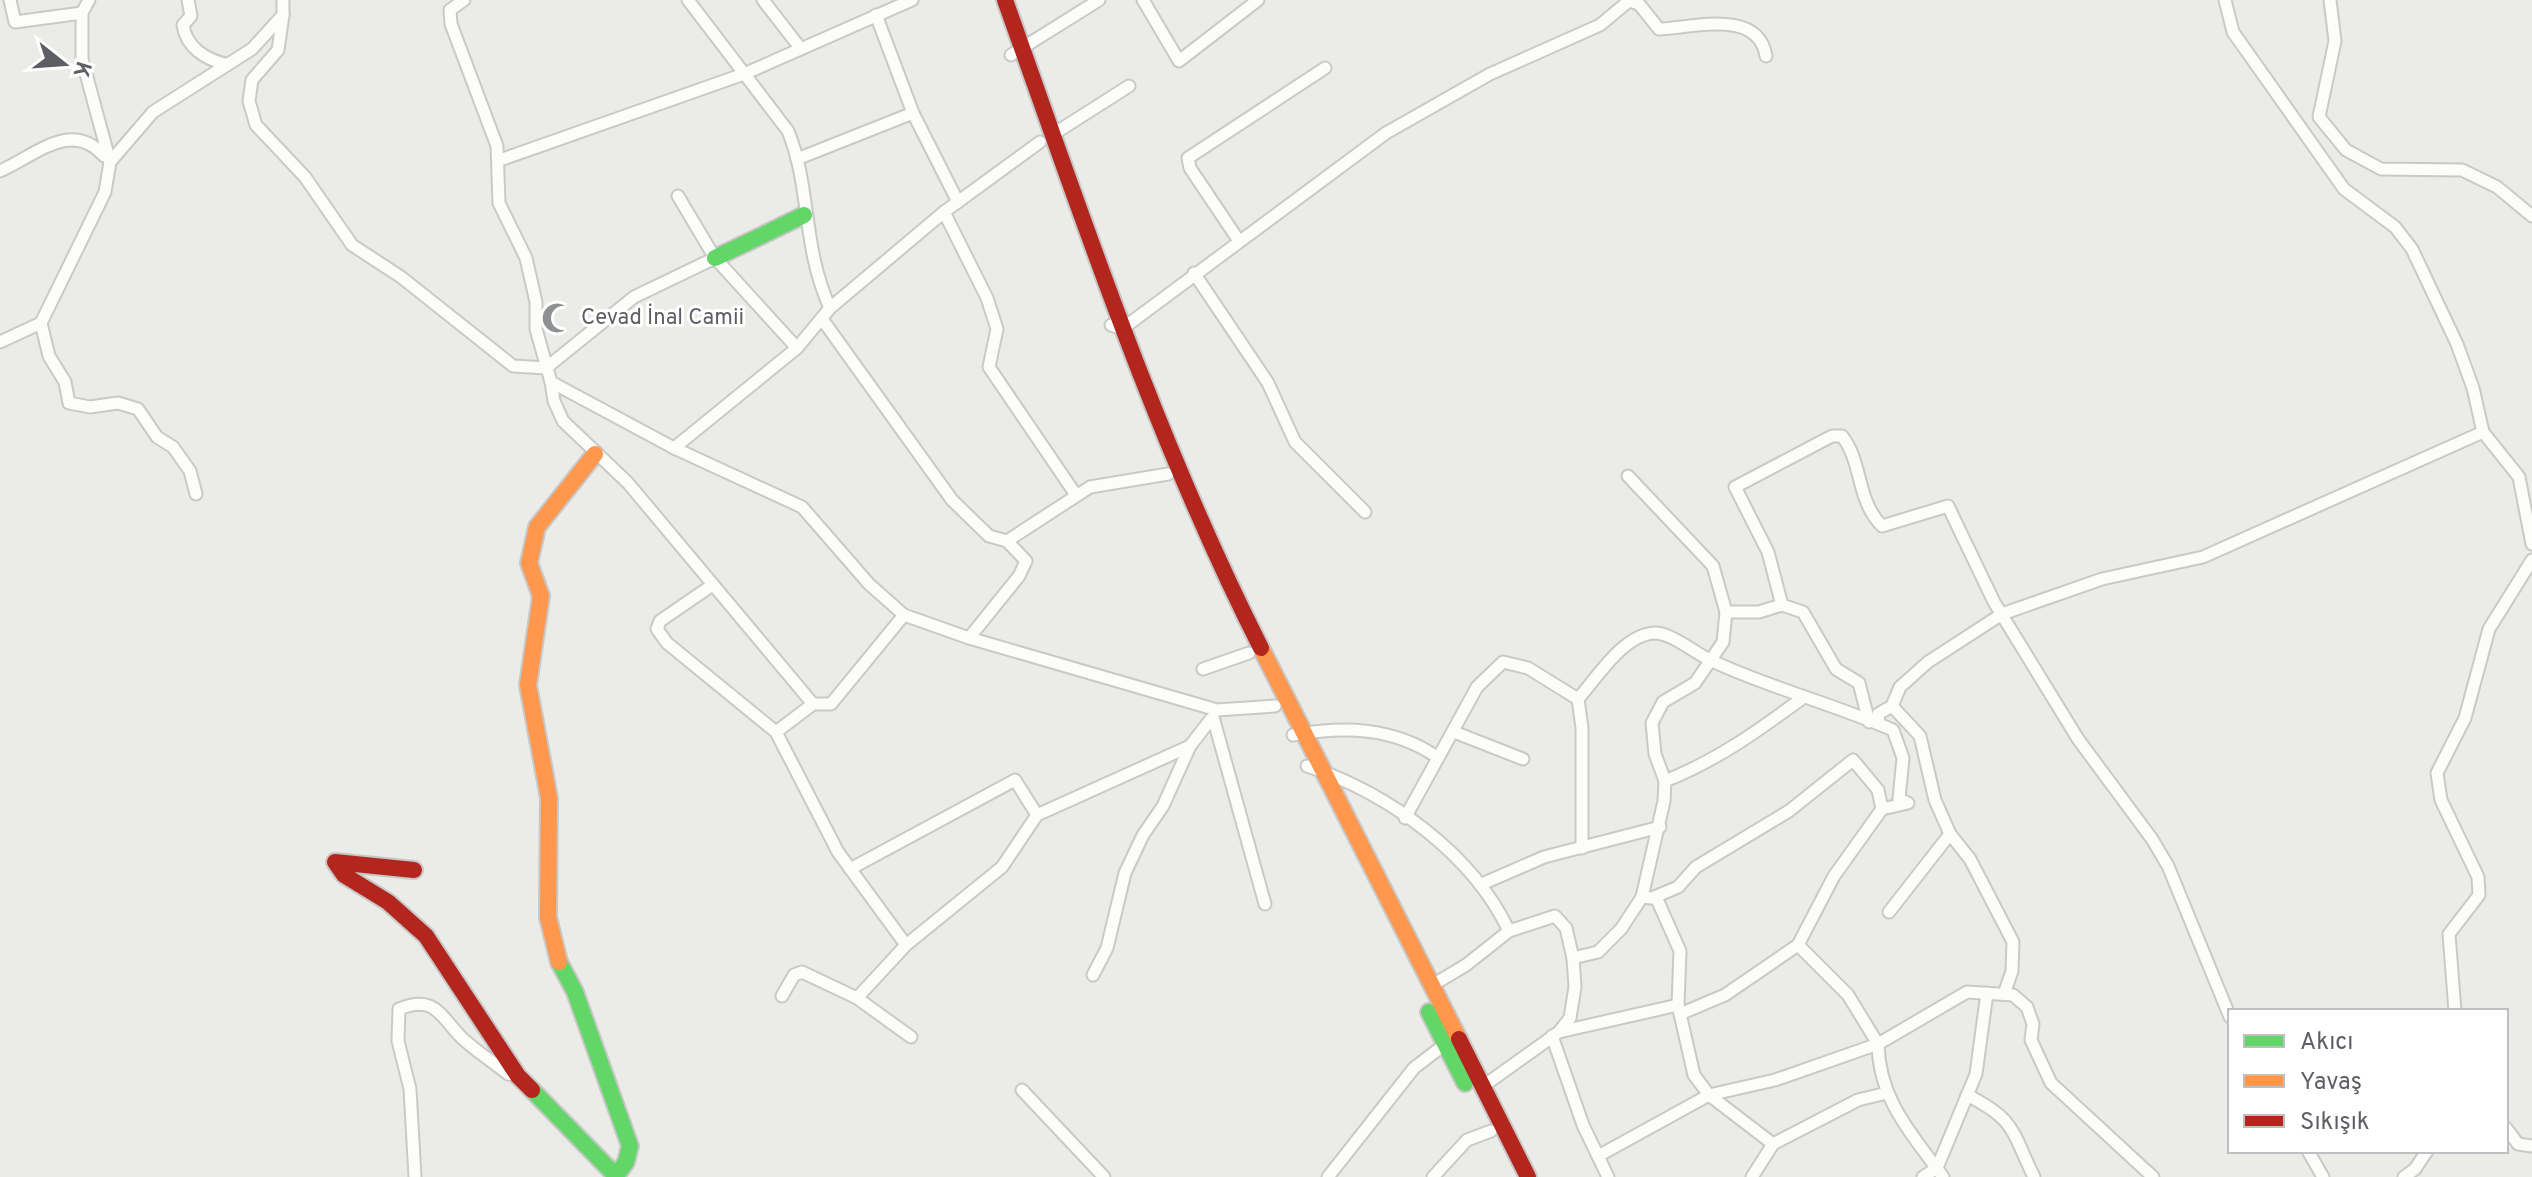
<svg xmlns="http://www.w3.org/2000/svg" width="2532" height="1177" font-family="Overpass,sans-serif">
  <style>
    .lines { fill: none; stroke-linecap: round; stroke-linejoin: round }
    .street-casing { stroke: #c9c9c8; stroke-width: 15 }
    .fast-casing { stroke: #c7c7c8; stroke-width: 20 }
    .slow-casing { stroke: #c7c7c8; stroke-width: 20 }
    .jam-casing { stroke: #c7c7c8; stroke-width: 20 }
    .street { stroke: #fcfcfb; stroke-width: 11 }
    .fast { stroke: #63d668; stroke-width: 16 }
    .slow { stroke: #ff974d; stroke-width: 16 }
    .jam { stroke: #b3261e; stroke-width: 16 }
    .labels { text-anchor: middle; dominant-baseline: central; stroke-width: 6; stroke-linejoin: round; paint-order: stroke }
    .poi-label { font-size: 22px; fill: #5d5f64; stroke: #fff; text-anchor: start }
  </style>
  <rect width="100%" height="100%" fill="#ebebe7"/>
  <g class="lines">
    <g class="street-casing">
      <g id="street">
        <path d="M 10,0 L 15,22 L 82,13"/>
        <path d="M 188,0 L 191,16 L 183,25 C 186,47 205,59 225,64"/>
        <path d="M 464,0 L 450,10 L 451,24 L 497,146 L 499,203 L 526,258 L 536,302 L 536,329 L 551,382 L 674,448 L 802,507 L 869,584 L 904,615 L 969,638 L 1217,710 L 1275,706"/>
        <path d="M 688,0 L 788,131 C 811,187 802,247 830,308"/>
        <path d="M 763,0 L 801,49"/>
        <path d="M 1143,0 L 1179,61 L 1258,0"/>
        <path d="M 2225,0 L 2233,32 L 2344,189 L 2395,227 L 2412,249 L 2457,344 L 2473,388 L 2483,432 L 2519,477 L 2532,544"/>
        <path d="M 2330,0 L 2335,41 L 2319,117 L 2346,150 L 2381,169 L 2462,170 L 2497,187 L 2532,216"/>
        <path d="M 283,15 L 278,50 L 252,80 L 249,101 L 256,125 L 305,177 L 352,245 L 401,277 L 513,366 L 546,368 L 634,297 L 715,258"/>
        <path d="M 876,15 L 913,113 L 958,202"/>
        <path d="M 1011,55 L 1099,0"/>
        <path d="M 1052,135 L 1129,86"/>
        <path d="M 797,159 L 913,113"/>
        <path d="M 500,160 L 744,74 L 912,0"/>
        <path d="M 110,162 L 153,112 L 252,49 L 283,15 L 283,0"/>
        <path d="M 0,171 C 36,155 72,119 104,156"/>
        <path d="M 678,196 L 715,258 L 797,348"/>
        <path d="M 944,212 L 987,298 L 997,329 L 989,367 L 1076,495"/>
        <path d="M 1239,241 L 1190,168 L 1188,158 L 1325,68"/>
        <path d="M 1194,273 L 1268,383 L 1295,442 L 1365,512"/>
        <path d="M 822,319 L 952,500 L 989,536 L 1007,541 L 1026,561 L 1019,576 L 969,638"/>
        <path d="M 41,323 L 49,356 L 65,382 L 69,403 L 90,407 L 118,403 L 138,409 L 157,437 L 173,447 L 190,471 L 196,494"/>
        <path d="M 1111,325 L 1122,329 L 1386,133 L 1490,74 L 1600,25 L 1629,1 L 1639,4 L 1659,29 C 1692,28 1758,8 1766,56"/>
        <path d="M 0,342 L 41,323 L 105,192 L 110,162 L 82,59 L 82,13 L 89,0"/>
        <path d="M 551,382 L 554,401 L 563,421 L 628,483 L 813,704"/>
        <path d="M 674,448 L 797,348 L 830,308 L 944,212 L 1040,142"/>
        <path d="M 1628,476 L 1713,566 L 1726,612"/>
        <path d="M 1007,541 L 1090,487 L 1168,474"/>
        <path d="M 711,586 L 660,621 L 657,629 L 667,643 L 776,732 L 838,852 L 906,945"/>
        <path d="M 1782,605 L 1768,552 L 1735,487 L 1832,436 L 1842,436 C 1863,463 1856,500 1882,526 L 1948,506 L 1994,602 L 2078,739 L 2152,839 L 2168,866 L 2230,1017"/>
        <path d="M 1203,669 L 1249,653"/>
        <path d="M 1892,706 L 1920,736 L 1935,800 L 1950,834 L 1970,859 L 2013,942 L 2012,971 L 2004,994"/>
        <path d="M 1213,717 L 1265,904"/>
        <path d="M 1879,724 L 1878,714 L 1892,706 L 1900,687 L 1928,662 L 2002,614 L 2102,579 L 2203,557 L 2483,432"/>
        <path d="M 776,732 L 813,704 L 831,704 L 904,615"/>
        <path d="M 1454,732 L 1523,759"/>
        <path d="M 1293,735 C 1345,726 1393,727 1437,757"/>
        <path d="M 1307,766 C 1388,793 1472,853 1509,931"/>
        <path d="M 1665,781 C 1718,760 1759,730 1804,697"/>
        <path d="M 1405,818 L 1477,687 L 1503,662 L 1528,668 L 1578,699"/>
        <path d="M 1582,848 L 1582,728 L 1578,699 C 1597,678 1624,633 1656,633 C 1673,634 1695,653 1710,660 C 1769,688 1834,704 1893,730 L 1903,758 L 1899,799 L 1908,803 L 1882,809 L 1834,876 L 1798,945 L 1725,995 L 1680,1014"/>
        <path d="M 850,869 L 1015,780 L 1037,815"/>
        <path d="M 1482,884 L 1544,857 L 1660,827"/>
        <path d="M 1642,897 L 1652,898 L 1678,887 L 1696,867 L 1789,811 L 1853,760 L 1878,790 L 1882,809"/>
        <path d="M 1656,897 L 1680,951 L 1678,1005 L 1694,1075 L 1709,1095 L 1773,1144"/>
        <path d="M 1889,912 L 1950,834"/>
        <path d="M 1573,958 L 1598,952 L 1621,929 L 1642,897 L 1664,801 L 1665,781 L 1655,754 L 1652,723 L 1663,702 L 1695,683 L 1723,642 L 1726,612 L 1759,612 L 1782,605 L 1803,612 L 1836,669 L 1859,683 L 1869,722"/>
        <path d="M 1093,975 L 1107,948 L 1125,873 L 1143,835 L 1163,806 L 1190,746"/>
        <path d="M 1431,986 L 1466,965 L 1509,931 L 1555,916 L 1566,928 L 1573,958 L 1575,987 L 1570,1018 L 1559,1032 L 1482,1087"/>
        <path d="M 782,996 L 794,975 L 802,972 L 857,998 L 906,945 L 1002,867 L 1037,815 L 1190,746 L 1211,719"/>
        <path d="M 857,998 L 911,1037"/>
        <path d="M 2455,1011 L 2449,934 L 2479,895 L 2478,877 L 2441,800 L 2437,773 L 2465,718 L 2489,629 L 2532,560"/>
        <path d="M 1559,1032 L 1678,1005"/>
        <path d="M 1552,1036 L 1583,1125 L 1608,1177"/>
        <path d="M 1022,1090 L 1104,1177"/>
        <path d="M 1967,1095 C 2016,1120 2011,1130 2034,1177"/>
        <path d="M 2506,1128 L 2518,1144 L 2532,1146"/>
        <path d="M 2308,1151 L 2323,1177"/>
        <path d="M 1600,1155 L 1709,1095 L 1775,1080 L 1878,1044 L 1848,995 L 1798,945"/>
        <path d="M 415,1177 L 410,1089 L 398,1041 L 399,1009 C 435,994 440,1016 462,1038 C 476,1051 493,1062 508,1074 L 518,1076"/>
        <path d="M 1328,1177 L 1414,1068 L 1444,1045"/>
        <path d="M 1433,1177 L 1467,1140 L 1491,1131"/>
        <path d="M 1752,1177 L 1773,1144 L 1858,1100 L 1887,1093"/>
        <path d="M 1923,1177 L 1937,1168 L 1976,1074 L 1987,993"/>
        <path d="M 1943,1177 C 1912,1134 1879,1100 1878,1044 L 1967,992 L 2013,995 L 2027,1007 L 2033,1024 L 2031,1040 L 2051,1083 L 2153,1177"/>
        <path d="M 2404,1177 L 2415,1169 L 2427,1151"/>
      </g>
    </g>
    <g class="fast-casing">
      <g id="fast">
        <path d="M 715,258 L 804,215"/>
        <path d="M 1429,1012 L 1465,1083"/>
        <path d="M 532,1090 L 616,1176 L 626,1162 L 630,1146 L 575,992 L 559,962"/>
      </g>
    </g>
    <g class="slow-casing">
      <g id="slow">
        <path d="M 1261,648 L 1459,1039"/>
        <path d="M 559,962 L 548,917 L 549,798 L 528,685 L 541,596 L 529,563 L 537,527 L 595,454"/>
      </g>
    </g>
    <g class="jam-casing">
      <g id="jam">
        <path d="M 1005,0 C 1083,219 1156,440 1261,648"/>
        <path d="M 414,870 L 335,862 L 344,875 L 388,902 L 426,936 L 518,1076 L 532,1090"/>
        <path d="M 1459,1039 L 1528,1177"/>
      </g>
    </g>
    <use href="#street" class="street"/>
    <use href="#fast" class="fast"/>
    <use href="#slow" class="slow"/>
    <use href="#jam" class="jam"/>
  </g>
  <defs>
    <g id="mosque-bare" transform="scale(2.4)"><path d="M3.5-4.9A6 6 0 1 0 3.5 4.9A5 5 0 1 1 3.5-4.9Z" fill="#8f9092" stroke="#fff" stroke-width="2.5" paint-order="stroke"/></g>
  </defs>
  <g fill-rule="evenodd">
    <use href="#mosque-bare" x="557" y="318"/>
  </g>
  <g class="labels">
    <g class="poi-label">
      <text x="581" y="318">Cevad İnal Camii</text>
    </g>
  </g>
  <rect x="2228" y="1009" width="280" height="144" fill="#ffffff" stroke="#bebfc1" stroke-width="2"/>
  <rect x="2244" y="1035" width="40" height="12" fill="#63d668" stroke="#bebfc1" stroke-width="2"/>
  <text x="2300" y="1049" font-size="24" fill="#5d5f64">Akıcı</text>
  <rect x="2244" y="1075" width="40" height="12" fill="#ff974d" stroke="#bebfc1" stroke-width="2"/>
  <text x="2300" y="1089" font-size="24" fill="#5d5f64">Yavaş</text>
  <rect x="2244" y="1115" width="40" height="12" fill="#b3261e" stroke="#bebfc1" stroke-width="2"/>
  <text x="2300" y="1129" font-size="24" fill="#5d5f64">Sıkışık</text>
  <g transform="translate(64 64) rotate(107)" stroke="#ffffff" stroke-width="6" paint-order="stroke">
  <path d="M0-6L14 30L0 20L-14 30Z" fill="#5d5f64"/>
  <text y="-12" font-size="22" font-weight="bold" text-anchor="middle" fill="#5d5f64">K</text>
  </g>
</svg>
